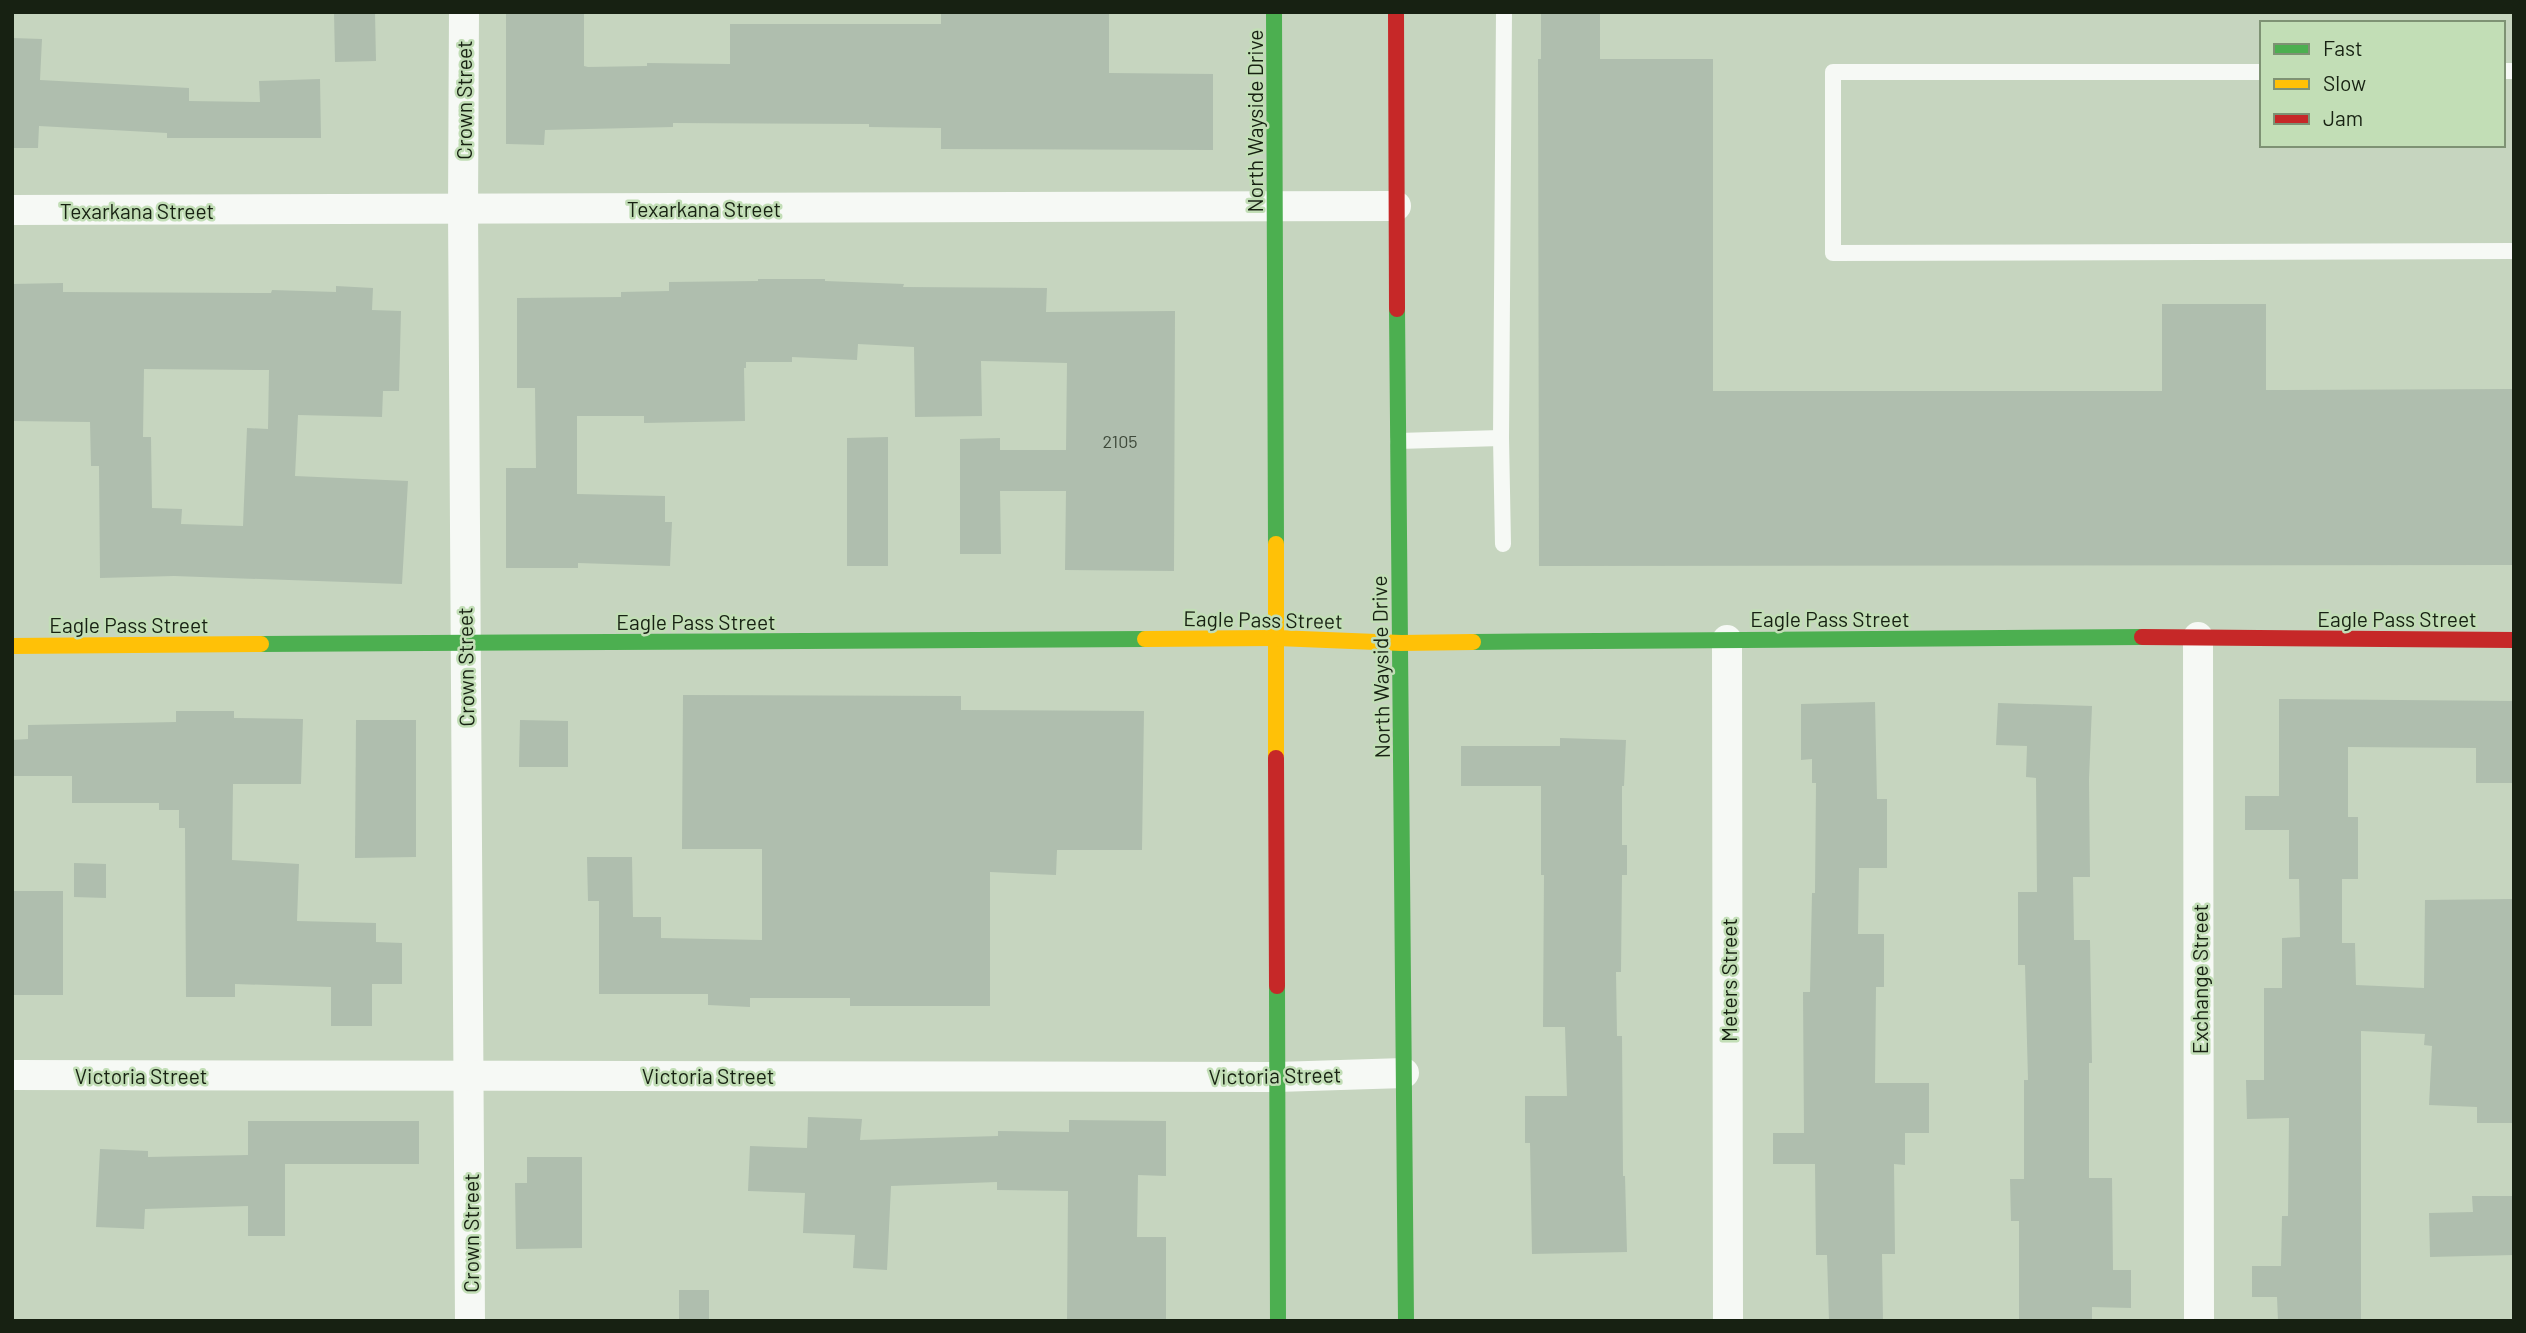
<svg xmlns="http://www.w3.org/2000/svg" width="2526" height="1333" font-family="Barlow,sans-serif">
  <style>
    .building { fill: #afbeae; fill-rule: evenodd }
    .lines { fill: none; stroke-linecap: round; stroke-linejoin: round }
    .lane { stroke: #f6f9f5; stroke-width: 16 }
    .street { stroke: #f6f9f5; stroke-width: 30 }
    .fast { stroke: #4caf50; stroke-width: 16 }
    .slow { stroke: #ffc107; stroke-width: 16 }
    .jam { stroke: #c62828; stroke-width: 16 }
    .labels { text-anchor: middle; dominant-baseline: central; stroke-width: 5; stroke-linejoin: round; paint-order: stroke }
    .number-label { font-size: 18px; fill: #3e493a }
    .street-label { font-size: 21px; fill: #172112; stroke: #c2deb6 }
  </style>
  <rect width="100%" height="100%" fill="#c6d5bf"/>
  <g class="building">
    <path d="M 334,12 L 375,12 L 376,61 L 335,62 Z"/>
    <path d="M 506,12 L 584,12 L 584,66 L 588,67 L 647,66 L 647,63 L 730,64 L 730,24 L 941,24 L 941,12 L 1109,12 L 1109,73 L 1213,74 L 1213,150 L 941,149 L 941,128 L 869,127 L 869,124 L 673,123 L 673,127 L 545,130 L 544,145 L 506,144 Z"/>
    <path d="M 1541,12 L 1600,12 L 1600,59 L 1713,59 L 1713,391 L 2162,391 L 2162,304 L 2266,304 L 2266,390 L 2514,389 L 2514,565 L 1539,566 L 1538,59 L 1541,59 Z"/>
    <path d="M 12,38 L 42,39 L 40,80 L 189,88 L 189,101 L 260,102 L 259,81 L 320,79 L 321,138 L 167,138 L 167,133 L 39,126 L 38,148 L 12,148 Z"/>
    <path d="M 758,279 L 825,279 L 825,281 L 904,284 L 903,287 L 1047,288 L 1046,312 L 1175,311 L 1174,571 L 1065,570 L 1066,491 L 1000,491 L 1001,554 L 960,554 L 960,439 L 1000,438 L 1000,450 L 1066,450 L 1067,363 L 981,361 L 982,416 L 915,417 L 914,347 L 858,344 L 857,360 L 792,357 L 792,362 L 746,362 L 746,368 L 744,368 L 745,421 L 644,423 L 644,416 L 577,416 L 577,494 L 665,496 L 665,522 L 672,522 L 670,566 L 578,563 L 578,568 L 506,568 L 506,468 L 536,468 L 535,388 L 517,388 L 517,298 L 621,297 L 621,292 L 669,291 L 669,282 L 758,281 Z"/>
    <path d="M 63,283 L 63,292 L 271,293 L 272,290 L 336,292 L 336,286 L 373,288 L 372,310 L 401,311 L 399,391 L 383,391 L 382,417 L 298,415 L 295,476 L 408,481 L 402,584 L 174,576 L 100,578 L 99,466 L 91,466 L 90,422 L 12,421 L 12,284 ZM 144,369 L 269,370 L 268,429 L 247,428 L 243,526 L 181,524 L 182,509 L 152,508 L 151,437 L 143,437 Z"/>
    <path d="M 888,437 L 888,566 L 847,566 L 847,438 Z"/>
    <path d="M 683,695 L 961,696 L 961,710 L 1144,711 L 1142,850 L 1057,850 L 1056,875 L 990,872 L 990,1006 L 850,1006 L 850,998 L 750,998 L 750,1007 L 708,1005 L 708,994 L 599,994 L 599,901 L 588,901 L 587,857 L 632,857 L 633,917 L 661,917 L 661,938 L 762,940 L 762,849 L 682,849 Z"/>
    <path d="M 2279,699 L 2514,701 L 2514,783 L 2476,783 L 2476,748 L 2348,747 L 2348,817 L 2358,817 L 2358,879 L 2342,879 L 2342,943 L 2355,943 L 2356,985 L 2424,988 L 2425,900 L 2514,899 L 2514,1123 L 2477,1123 L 2477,1107 L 2429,1105 L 2432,1046 L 2424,1045 L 2425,1034 L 2361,1031 L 2361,1321 L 2278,1321 L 2277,1297 L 2252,1297 L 2252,1266 L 2281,1266 L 2282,1216 L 2288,1216 L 2289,1118 L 2247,1119 L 2246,1080 L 2264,1080 L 2264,988 L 2282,988 L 2282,938 L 2300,937 L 2299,879 L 2289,879 L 2289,830 L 2245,830 L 2245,796 L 2279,796 Z"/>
    <path d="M 1875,702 L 1877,799 L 1887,799 L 1887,868 L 1859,868 L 1858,934 L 1884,934 L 1884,987 L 1876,987 L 1875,1083 L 1929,1083 L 1929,1133 L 1905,1133 L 1905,1165 L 1894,1164 L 1895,1254 L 1882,1254 L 1883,1321 L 1829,1321 L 1827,1255 L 1816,1255 L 1815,1164 L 1773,1164 L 1773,1133 L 1804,1133 L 1803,992 L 1810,992 L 1812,893 L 1815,893 L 1816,783 L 1812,783 L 1812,759 L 1801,760 L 1801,704 Z"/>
    <path d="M 1998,703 L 2092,706 L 2089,779 L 2090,877 L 2073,877 L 2074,940 L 2090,940 L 2092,1063 L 2089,1063 L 2089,1178 L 2112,1178 L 2113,1270 L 2131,1270 L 2131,1308 L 2092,1307 L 2092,1321 L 2019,1321 L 2019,1221 L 2011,1221 L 2010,1179 L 2024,1179 L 2024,1080 L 2028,1080 L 2025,965 L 2018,965 L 2018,892 L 2037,892 L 2036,778 L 2026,777 L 2027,746 L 1996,745 Z"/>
    <path d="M 176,711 L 234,711 L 234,718 L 303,719 L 301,784 L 233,784 L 232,860 L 299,864 L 297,921 L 376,923 L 376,942 L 402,943 L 402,984 L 372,984 L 372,1026 L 331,1026 L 331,987 L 235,984 L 235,997 L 186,997 L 185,828 L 179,828 L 179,810 L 159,810 L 159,803 L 72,803 L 72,776 L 12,776 L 12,740 L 28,739 L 28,725 L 176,722 Z"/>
    <path d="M 356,720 L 416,720 L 416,857 L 355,858 Z"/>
    <path d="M 520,720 L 568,721 L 568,767 L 519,767 Z"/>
    <path d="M 1560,738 L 1626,740 L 1624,786 L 1622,786 L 1622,845 L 1627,845 L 1627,875 L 1622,875 L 1621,972 L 1616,972 L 1617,1036 L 1622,1036 L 1623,1176 L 1625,1176 L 1627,1252 L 1532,1254 L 1530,1143 L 1525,1143 L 1525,1096 L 1567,1096 L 1565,1027 L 1543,1027 L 1544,875 L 1541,875 L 1541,786 L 1461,786 L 1461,746 L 1560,746 Z"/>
    <path d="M 74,863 L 106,864 L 106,898 L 74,897 Z"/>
    <rect x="12" y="891" width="51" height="104"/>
    <path d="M 808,1117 L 862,1119 L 860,1140 L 998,1136 L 998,1131 L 1069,1132 L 1069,1120 L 1166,1121 L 1166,1176 L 1138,1175 L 1137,1237 L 1166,1237 L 1166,1321 L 1067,1321 L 1068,1191 L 997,1190 L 997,1182 L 891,1186 L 887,1270 L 853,1268 L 855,1235 L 803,1233 L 805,1193 L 748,1191 L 750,1146 L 807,1148 Z"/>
    <path d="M 248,1121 L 419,1121 L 419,1164 L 285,1164 L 285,1236 L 248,1236 L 248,1206 L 145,1209 L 144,1229 L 96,1227 L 100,1149 L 148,1151 L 148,1157 L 248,1155 Z"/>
    <path d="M 527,1157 L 582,1157 L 582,1248 L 516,1249 L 515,1183 L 527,1183 Z"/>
    <path d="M 2472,1196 L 2514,1196 L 2514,1255 L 2430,1257 L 2429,1213 L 2473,1212 Z"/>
    <rect x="679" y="1290" width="30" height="31"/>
  </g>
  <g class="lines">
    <g class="lane">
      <path d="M 2503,71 L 2514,71"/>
      <path d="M 2262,72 L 1833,72 L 1833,253 L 2514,251"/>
      <path d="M 1398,441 L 1501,438"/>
      <path d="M 1503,544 L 1501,438 L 1504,12"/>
    </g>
    <g class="street">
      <path d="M 464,12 L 463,209 L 470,1321"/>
      <path d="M 12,210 L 1396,206"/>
      <path d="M 2198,637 L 2199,1321"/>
      <path d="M 1727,640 L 1728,1321"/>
      <path d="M 12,1075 L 1277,1077 L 1404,1073"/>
    </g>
    <g class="fast">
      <path d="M 1274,12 L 1276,544"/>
      <path d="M 1397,309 L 1406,1321"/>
      <path d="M 1473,642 L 2142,637"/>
      <path d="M 261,644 L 1145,639"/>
      <path d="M 1277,986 L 1278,1321"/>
    </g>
    <g class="slow">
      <path d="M 1276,544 L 1276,758"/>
      <path d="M 1145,639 L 1277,638 L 1401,643 L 1473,642"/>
      <path d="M 12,646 L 261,644"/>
    </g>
    <g class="jam">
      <path d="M 1396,12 L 1397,309"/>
      <path d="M 2142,637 L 2514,640"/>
      <path d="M 1276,758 L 1277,986"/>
    </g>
  </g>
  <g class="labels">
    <g class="number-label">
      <text x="1120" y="441">2105</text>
    </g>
    <g class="street-label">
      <text transform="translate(463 100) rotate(-90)">Crown Street</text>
      <text transform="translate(1254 121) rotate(-90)">North Wayside Drive</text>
      <text x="704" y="208">Texarkana Street</text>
      <text x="137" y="210">Texarkana Street</text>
      <text x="1830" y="618">Eagle Pass Street</text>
      <text x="2397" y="618">Eagle Pass Street</text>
      <text transform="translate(1263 619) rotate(1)">Eagle Pass Street</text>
      <text x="696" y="621">Eagle Pass Street</text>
      <text x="129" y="624">Eagle Pass Street</text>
      <text transform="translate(465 667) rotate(-91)">Crown Street</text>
      <text transform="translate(1380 667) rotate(-91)">North Wayside Drive</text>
      <text transform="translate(2199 979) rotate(-90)">Exchange Street</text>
      <text transform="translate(1728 980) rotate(-90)">Meters Street</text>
      <text x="141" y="1075">Victoria Street</text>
      <text x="708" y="1075">Victoria Street</text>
      <text transform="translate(1275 1075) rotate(-1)">Victoria Street</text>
      <text transform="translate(470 1233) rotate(-90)">Crown Street</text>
    </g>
  </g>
  <rect width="2526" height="1333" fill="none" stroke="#172112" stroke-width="28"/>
  <rect x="2260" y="21" width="245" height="126" fill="#c2deb6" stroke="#7e9274" stroke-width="2"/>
  <rect x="2274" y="44" width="35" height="10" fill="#4caf50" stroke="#7e9274" stroke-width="2"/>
  <text x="2323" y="56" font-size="21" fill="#172112">Fast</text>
  <rect x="2274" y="79" width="35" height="10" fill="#ffc107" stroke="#7e9274" stroke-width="2"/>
  <text x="2323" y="91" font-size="21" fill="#172112">Slow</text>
  <rect x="2274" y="114" width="35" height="10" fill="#c62828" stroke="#7e9274" stroke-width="2"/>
  <text x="2323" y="126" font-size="21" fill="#172112">Jam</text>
</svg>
